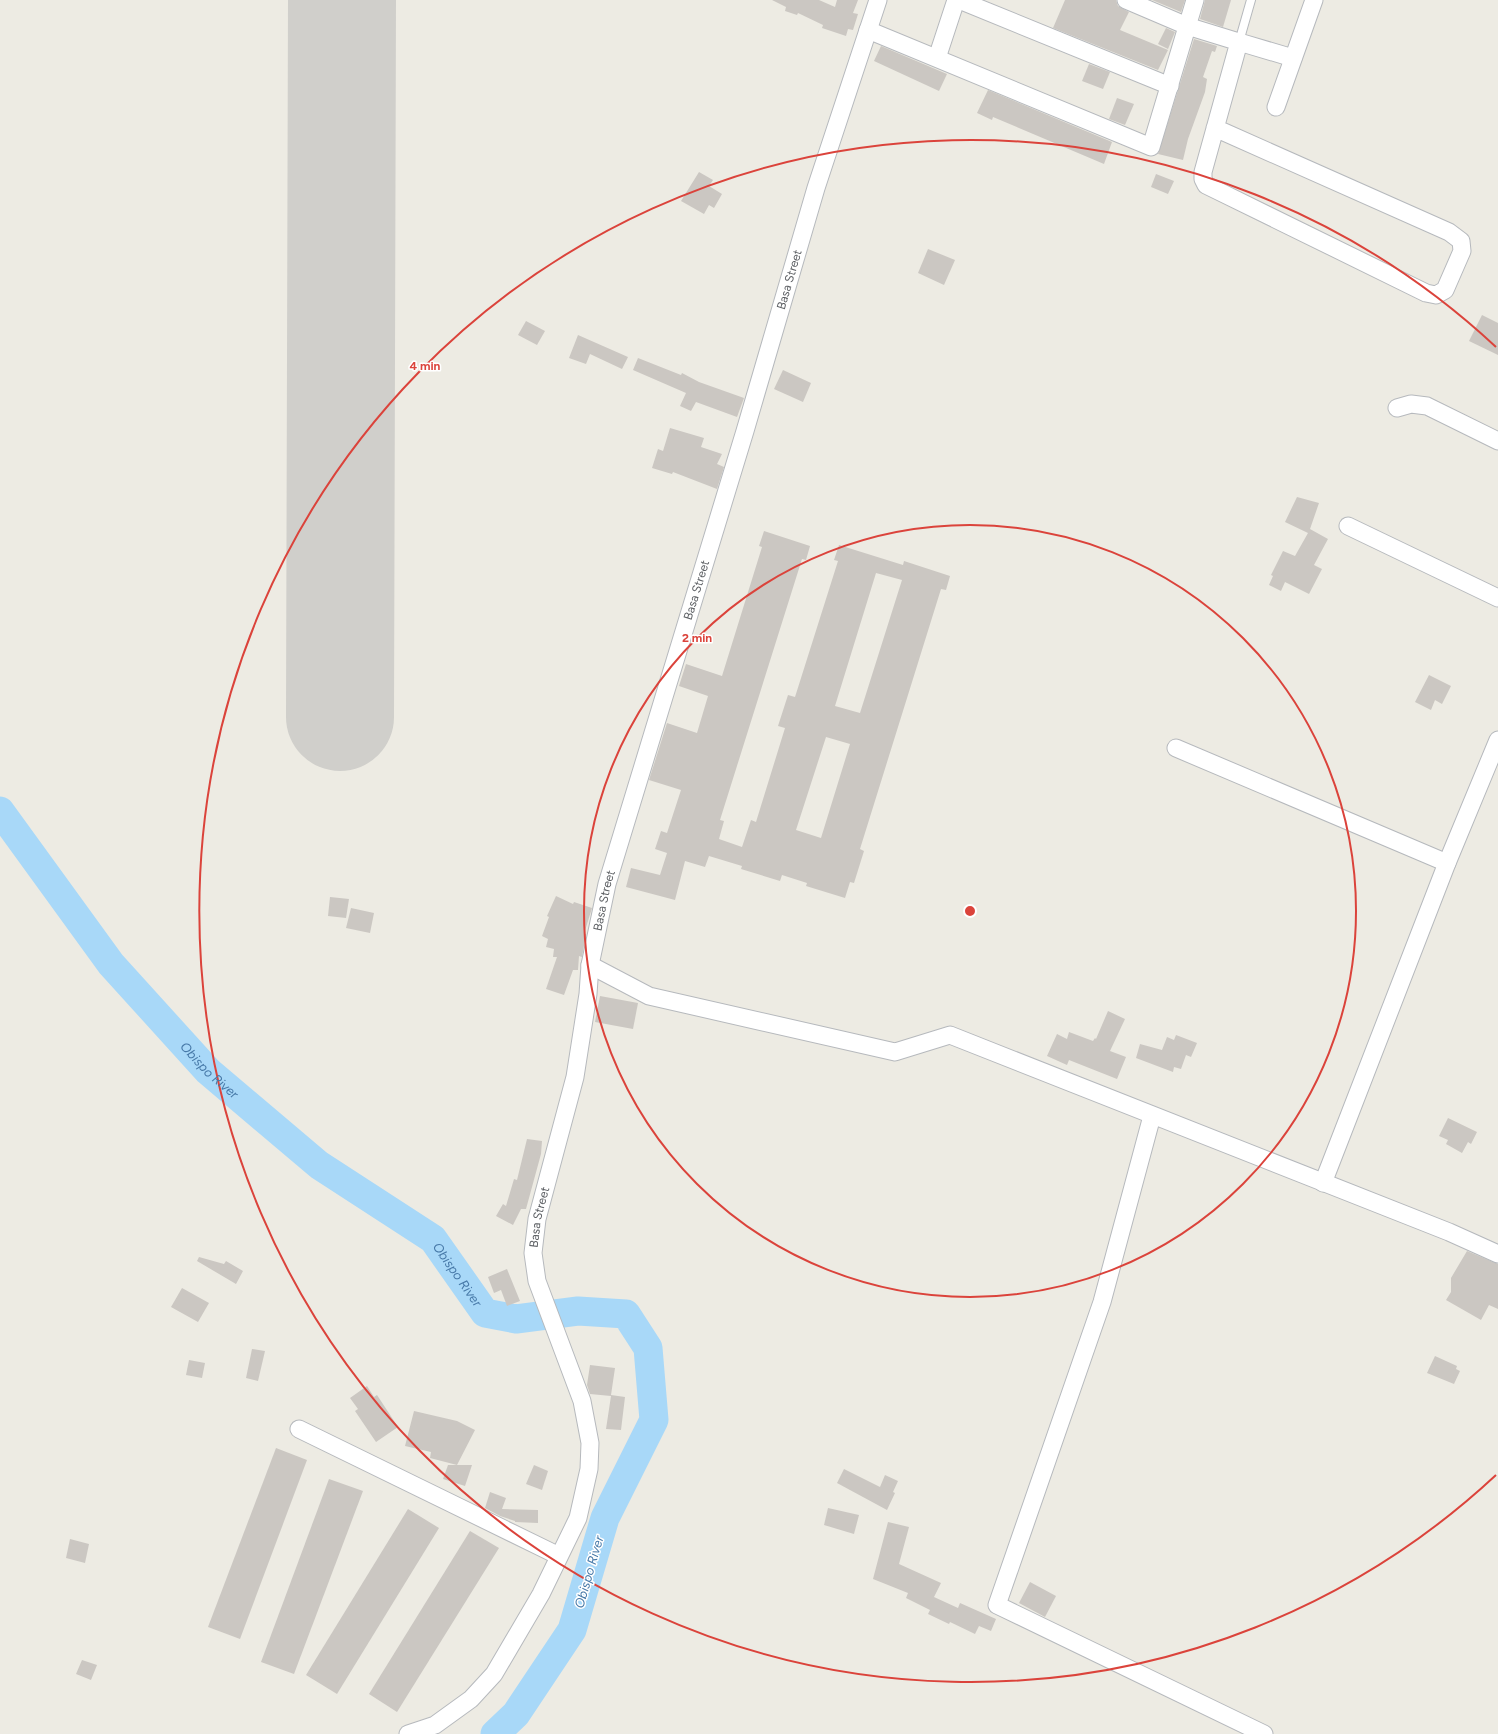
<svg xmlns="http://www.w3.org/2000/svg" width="1498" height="1734" font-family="Figtree,sans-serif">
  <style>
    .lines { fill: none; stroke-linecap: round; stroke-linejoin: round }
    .river { stroke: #a8d8f8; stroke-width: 29 }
    .runway { stroke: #d0cfcb; stroke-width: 108 }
    .building { fill: #cbc7c2; fill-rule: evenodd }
    .service-casing { stroke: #b6b9bd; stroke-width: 10 }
    .minor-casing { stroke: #b6b9bd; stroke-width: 19 }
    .service { stroke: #fff; stroke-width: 8 }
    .minor { stroke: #fff; stroke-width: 17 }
    .ring { fill: none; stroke: #db433b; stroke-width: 2 }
    .labels { text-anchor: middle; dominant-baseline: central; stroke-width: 3; stroke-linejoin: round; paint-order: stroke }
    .street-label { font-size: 12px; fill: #5c5f63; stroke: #fff }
    .water-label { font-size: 13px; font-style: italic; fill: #4779a8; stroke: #fff }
    .centre { fill: #db433b; stroke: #fff; stroke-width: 2 }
    .ring-label { font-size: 12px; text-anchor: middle; font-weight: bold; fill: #db433b; stroke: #fff; stroke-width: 3; stroke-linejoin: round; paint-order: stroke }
  </style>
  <rect width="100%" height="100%" fill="#edebe3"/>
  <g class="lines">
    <path class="river" id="s1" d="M 0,811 L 111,964 L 208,1071 L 319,1165 L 433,1239 L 485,1313 L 516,1319 L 578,1311 L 626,1314 L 648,1348 L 654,1420 L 605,1518 L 572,1630 L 516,1714 L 495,1734"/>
    <path class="runway" d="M 340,717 L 342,0"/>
  </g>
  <g class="building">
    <path d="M 772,0 L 819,0 L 835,7 L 837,0 L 858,0 L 853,13 L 858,14 L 853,30 L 848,29 L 846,36 L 822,28 L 823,25 L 798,13 L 797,15 L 785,11 L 786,7 Z"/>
    <path d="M 1065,0 L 1116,0 L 1118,6 L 1129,12 L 1120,30 L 1168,50 L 1158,70 L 1053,28 Z"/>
    <path d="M 1152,0 L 1185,0 L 1181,12 Z"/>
    <path d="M 1205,0 L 1231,0 L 1223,27 L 1200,19 Z"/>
    <path d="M 1166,28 L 1175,32 L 1168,49 L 1158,44 Z"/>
    <path d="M 1194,39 L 1217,46 L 1215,52 L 1212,51 L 1203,77 L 1207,79 L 1205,92 L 1188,139 L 1183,160 L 1158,154 Z"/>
    <path d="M 881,46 L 947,74 L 939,91 L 874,61 Z"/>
    <path d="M 1089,64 L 1110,72 L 1103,89 L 1082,81 Z"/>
    <path d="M 988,90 L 1112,142 L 1104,164 L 993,117 L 992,120 L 977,113 Z"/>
    <path d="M 1117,98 L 1134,104 L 1125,125 L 1109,119 Z"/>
    <path d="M 699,172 L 713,180 L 709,186 L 722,194 L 714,208 L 709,205 L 704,214 L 681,201 Z"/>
    <path d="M 1156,174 L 1174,181 L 1168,194 L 1151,187 Z"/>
    <path d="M 928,249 L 955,260 L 944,285 L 918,273 Z"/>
    <path d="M 1482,315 L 1498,323 L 1498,355 L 1469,341 Z"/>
    <path d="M 526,321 L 545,331 L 537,345 L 518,335 Z"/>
    <path d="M 578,335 L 628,357 L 622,369 L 590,354 L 586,364 L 569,358 Z"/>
    <path d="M 638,358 L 681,375 L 682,373 L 699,382 L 744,398 L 737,417 L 696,402 L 691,411 L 680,406 L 686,393 L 633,370 Z"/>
    <path d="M 783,370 L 811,383 L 803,402 L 774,389 Z"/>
    <path d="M 670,428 L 704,438 L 701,447 L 722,454 L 717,464 L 724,467 L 717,489 L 673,472 L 672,474 L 652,468 L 658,449 L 663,451 Z"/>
    <path d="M 1297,497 L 1319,503 L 1310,529 L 1328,539 L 1314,565 L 1322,569 L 1309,594 L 1285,582 L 1281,591 L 1269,585 L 1273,576 L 1271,575 L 1283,551 L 1295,556 L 1308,533 L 1285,522 Z"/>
    <path d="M 764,531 L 810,546 L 806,560 L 802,559 L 720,820 L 724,821 L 719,839 L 742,847 L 751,820 L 756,822 L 785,728 L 778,726 L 788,695 L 795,697 L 838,561 L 834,560 L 839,545 L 903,565 L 904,561 L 950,576 L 946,590 L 941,589 L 860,849 L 864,851 L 854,883 L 850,882 L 845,898 L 806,886 L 807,883 L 782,875 L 780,881 L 741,869 L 742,866 L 709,856 L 705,867 L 685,861 L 675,900 L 626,887 L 631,868 L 660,875 L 667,853 L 655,849 L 661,831 L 667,833 L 681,790 L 649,780 L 667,723 L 697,733 L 708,696 L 679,686 L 686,664 L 722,676 L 762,547 L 759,546 ZM 876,573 L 902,580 L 860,713 L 835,706 ZM 826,737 L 850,744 L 821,838 L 796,830 Z"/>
    <path d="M 1429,675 L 1451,686 L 1442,704 L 1435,700 L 1431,710 L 1415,702 Z"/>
    <path d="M 556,896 L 573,904 L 574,902 L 592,908 L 584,934 L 586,934 L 582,957 L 579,956 L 578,970 L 573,970 L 564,995 L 546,989 L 557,957 L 553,957 L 554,949 L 546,947 L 548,939 L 542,936 L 549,917 L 547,916 Z"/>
    <path d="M 330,897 L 349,899 L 346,918 L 328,916 Z"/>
    <path d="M 351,908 L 374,913 L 370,933 L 346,928 Z"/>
    <path d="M 600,996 L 638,1003 L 633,1029 L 595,1022 Z"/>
    <path d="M 1108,1011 L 1125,1019 L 1110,1051 L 1126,1057 L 1117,1079 L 1069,1060 L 1067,1065 L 1047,1056 L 1057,1034 L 1067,1039 L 1069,1032 L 1093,1041 L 1095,1038 L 1096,1039 Z"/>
    <path d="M 1176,1035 L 1197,1043 L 1191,1057 L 1186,1055 L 1181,1069 L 1174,1067 L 1173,1072 L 1136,1058 L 1140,1044 L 1162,1050 L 1167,1037 L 1174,1040 Z"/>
    <path d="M 1448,1118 L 1477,1132 L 1471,1144 L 1468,1142 L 1462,1153 L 1446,1144 L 1448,1140 L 1439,1136 Z"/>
    <path d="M 527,1139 L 542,1141 L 541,1154 L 526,1209 L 521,1209 L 513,1225 L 496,1216 L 503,1204 L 506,1206 L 514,1179 L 517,1180 Z"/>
    <path d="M 1467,1251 L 1498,1264 L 1498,1309 L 1489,1305 L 1481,1320 L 1446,1300 L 1451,1292 L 1451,1278 Z"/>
    <path d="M 199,1257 L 224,1264 L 226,1261 L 243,1271 L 236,1284 L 197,1261 Z"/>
    <path d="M 507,1269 L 520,1301 L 507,1306 L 501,1290 L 494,1293 L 488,1277 Z"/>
    <path d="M 182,1288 L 209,1303 L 198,1322 L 171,1307 Z"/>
    <path d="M 252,1349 L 265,1351 L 258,1381 L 246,1378 Z"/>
    <path d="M 1435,1356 L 1457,1366 L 1456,1369 L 1460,1371 L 1454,1384 L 1427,1373 Z"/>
    <path d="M 189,1360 L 205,1363 L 202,1378 L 186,1375 Z"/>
    <path d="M 590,1365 L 615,1368 L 611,1395 L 625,1397 L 621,1430 L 606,1429 L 611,1396 L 590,1394 L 587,1385 Z"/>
    <path d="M 367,1386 L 374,1397 L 377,1395 L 398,1427 L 376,1442 L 355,1411 L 358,1409 L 350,1398 Z"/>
    <path d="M 414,1411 L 457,1421 L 475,1430 L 457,1465 L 430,1458 L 431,1452 L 405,1446 Z"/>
    <path d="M 276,1448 L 307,1460 L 240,1639 L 208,1627 Z"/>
    <path d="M 448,1465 L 472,1465 L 465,1486 L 443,1479 Z"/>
    <path d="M 534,1465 L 548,1471 L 542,1490 L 526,1484 Z"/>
    <path d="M 844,1469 L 880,1487 L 885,1475 L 898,1481 L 893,1492 L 895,1493 L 887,1510 L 837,1483 Z"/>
    <path d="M 329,1479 L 363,1491 L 294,1674 L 261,1662 Z"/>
    <path d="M 490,1492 L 506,1498 L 502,1509 L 538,1510 L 538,1523 L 515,1522 L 515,1521 L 500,1516 L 485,1508 Z"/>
    <path d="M 828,1508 L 859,1515 L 854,1534 L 824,1525 Z"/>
    <path d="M 408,1509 L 439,1528 L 337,1694 L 306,1675 Z"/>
    <path d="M 888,1522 L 909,1527 L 899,1564 L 941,1583 L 934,1597 L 958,1608 L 960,1603 L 996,1619 L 991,1631 L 979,1626 L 975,1634 L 950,1622 L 949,1624 L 928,1614 L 930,1610 L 906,1598 L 908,1593 L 873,1579 Z"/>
    <path d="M 470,1531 L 499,1548 L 397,1712 L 369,1694 Z"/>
    <path d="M 70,1539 L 89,1544 L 85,1563 L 66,1558 Z"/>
    <path d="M 1030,1582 L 1056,1596 L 1045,1617 L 1019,1603 Z"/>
    <path d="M 82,1660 L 97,1665 L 91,1680 L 76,1674 Z"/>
  </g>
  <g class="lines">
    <g class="service-casing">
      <path id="service" d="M 1239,42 L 1251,0"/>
    </g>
    <g class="minor-casing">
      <g id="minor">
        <path d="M 959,0 L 1170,86"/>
        <path d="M 1126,0 L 1187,26 L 1239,42 L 1203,172 L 1203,179 L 1206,185 L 1426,293 L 1436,295 L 1445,290 L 1462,251 L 1461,241 L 1449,232 L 1215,128"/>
        <path d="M 868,30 L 1151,147 L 1195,0"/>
        <path d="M 1239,42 L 1293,58"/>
        <path d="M 937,58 L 956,0"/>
        <path d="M 1276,107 L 1314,0"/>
        <path d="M 1397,408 L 1411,404 L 1427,406 L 1498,441"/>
        <path d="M 1348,526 L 1498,598"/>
        <path d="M 1176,748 L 1447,863"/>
        <path d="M 590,965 L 649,996 L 895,1052 L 950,1035 L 1449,1232 L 1498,1254"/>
        <path d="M 1152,1116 L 1102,1302 L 997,1605 L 1264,1734"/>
        <path d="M 1323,1183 L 1447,863 L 1498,740"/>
        <path d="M 299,1429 L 559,1556"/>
        <path id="s2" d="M 408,1734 L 435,1725 L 471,1699 L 494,1674 L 541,1594 L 578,1518 L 589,1469 L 590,1443 L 582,1401 L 537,1281 L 533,1253 L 537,1219 L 575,1077 L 588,994 L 590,965 L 607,884 L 745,431 L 816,188 L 878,0"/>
      </g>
    </g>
    <use href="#service" class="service"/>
    <use href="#minor" class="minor"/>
  </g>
  <g class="ring">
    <circle cx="970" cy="911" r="386"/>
    <path d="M1496 1475A771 771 0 1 1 1496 347"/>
  </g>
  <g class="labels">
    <g class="street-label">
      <text stroke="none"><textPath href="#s2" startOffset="1568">Basa Street</textPath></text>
      <text stroke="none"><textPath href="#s2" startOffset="1244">Basa Street</textPath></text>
      <text stroke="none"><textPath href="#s2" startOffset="920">Basa Street</textPath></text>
      <text stroke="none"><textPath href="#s2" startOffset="596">Basa Street</textPath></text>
    </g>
    <g class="water-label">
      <text stroke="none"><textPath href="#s1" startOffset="334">Obispo River</textPath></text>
      <text stroke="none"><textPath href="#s1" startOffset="658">Obispo River</textPath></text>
      <text transform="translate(589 1572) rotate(-74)">Obispo River</text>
    </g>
  </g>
  <circle cx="970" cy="911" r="6" class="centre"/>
  <g class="ring-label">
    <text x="425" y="370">4 min</text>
    <text x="697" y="642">2 min</text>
  </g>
</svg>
